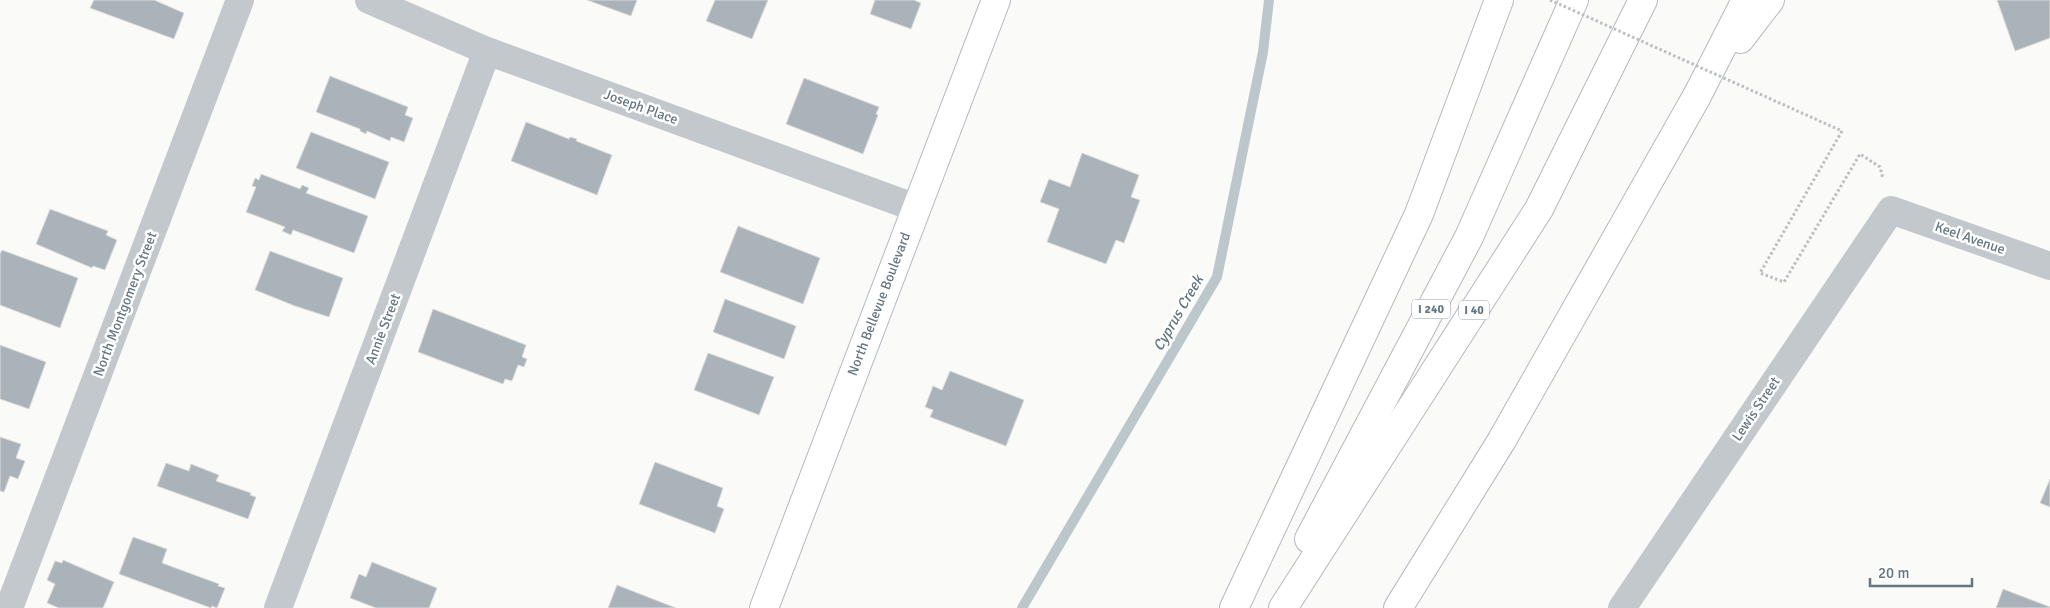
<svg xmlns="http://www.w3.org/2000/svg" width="2050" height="608" font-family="Signika,sans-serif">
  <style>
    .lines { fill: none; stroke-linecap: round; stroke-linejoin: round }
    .stream { stroke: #bbc7cb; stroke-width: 10 }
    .building { fill: #aab3b9; stroke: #dcdcda }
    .secondary-casing { stroke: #b3babf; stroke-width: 30 }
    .highway-casing { stroke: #b4b9bd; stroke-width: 30 }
    .path { stroke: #bbbfc2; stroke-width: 3; stroke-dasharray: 2.5 2.5; stroke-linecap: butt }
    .street { stroke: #c3c8cc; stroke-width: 28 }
    .secondary { stroke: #fff; stroke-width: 28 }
    .highway { stroke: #fff; stroke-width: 28 }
    .path-bridge { stroke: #bbbfc2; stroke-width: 3; stroke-dasharray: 2.5 2.5; stroke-linecap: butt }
    .labels { text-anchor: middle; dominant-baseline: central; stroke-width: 5; stroke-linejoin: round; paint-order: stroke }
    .shield { fill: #fff; stroke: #939fa8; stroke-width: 1 }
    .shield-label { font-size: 12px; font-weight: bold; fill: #657683 }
    .street-label { font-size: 14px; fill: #657683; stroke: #fff }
    .water-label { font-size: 15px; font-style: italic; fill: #60757c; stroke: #fff }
  </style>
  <rect width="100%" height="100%" fill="#fafaf8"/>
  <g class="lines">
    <path class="stream" d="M 1022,608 L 1217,277 L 1263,52 L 1269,0"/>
  </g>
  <g class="building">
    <path d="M 94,0 L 154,0 L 184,13 L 174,39 L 90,8 Z"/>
    <path d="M 587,0 L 637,0 L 631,16 Z"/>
    <path d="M 715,0 L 768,0 L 752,39 L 706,21 Z"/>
    <path d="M 875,0 L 914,0 L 921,3 L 911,29 L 870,14 Z"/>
    <path d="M 1997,0 L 2050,0 L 2050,38 L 2015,51 Z"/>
    <path d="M 330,76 L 408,107 L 405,115 L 413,118 L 404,142 L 391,137 L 390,141 L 367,131 L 366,134 L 360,131 L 360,129 L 316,112 Z"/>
    <path d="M 804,78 L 879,107 L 876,114 L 878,115 L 863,154 L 786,124 Z"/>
    <path d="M 526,122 L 569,139 L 570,137 L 577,139 L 576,141 L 612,155 L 597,195 L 511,161 Z"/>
    <path d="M 311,132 L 389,162 L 375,199 L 296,168 Z"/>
    <path d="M 1082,153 L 1139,175 L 1131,197 L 1140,200 L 1124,243 L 1116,240 L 1106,264 L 1047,242 L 1059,209 L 1040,202 L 1049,179 L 1070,187 Z"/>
    <path d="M 261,174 L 300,189 L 302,185 L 309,188 L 306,193 L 368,216 L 354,253 L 293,230 L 291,235 L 282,231 L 285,227 L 246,212 L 256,187 L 252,186 L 255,178 L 259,180 Z"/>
    <path d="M 50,209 L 108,231 L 106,235 L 117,240 L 105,270 L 93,266 L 92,268 L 36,244 Z"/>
    <path d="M 738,226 L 820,258 L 803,304 L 720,272 Z"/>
    <path d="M 2,250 L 78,278 L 60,328 L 0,305 L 0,254 Z"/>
    <path d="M 270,251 L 343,278 L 329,317 L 295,306 L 255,290 Z"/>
    <path d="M 725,299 L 796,326 L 784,359 L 713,332 Z"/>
    <path d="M 433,309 L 526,345 L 522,357 L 527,359 L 524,367 L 518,365 L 512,381 L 505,379 L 503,384 L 418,352 Z"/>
    <path d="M 0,345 L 46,362 L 29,409 L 0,399 Z"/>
    <path d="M 708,353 L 774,377 L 759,415 L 694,390 Z"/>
    <path d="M 950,371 L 1024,400 L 1006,446 L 930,417 L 933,410 L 925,407 L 933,386 L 942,390 Z"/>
    <path d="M 0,437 L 21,444 L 16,458 L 25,461 L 18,479 L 10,476 L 4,492 L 0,491 Z"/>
    <path d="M 655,462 L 723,488 L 717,506 L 724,509 L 715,533 L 639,504 Z"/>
    <path d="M 166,463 L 189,471 L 191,464 L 219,475 L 216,481 L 251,493 L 250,495 L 256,497 L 248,519 L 157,486 Z"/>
    <path d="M 2050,479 L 2050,507 L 2040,503 Z"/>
    <path d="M 133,537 L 167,549 L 162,563 L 219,584 L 218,586 L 225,588 L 217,608 L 212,606 L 211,608 L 119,574 Z"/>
    <path d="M 63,560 L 114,582 L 103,608 L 59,608 L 47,603 L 55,584 L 47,580 L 55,561 L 62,563 Z"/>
    <path d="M 372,562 L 437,588 L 429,608 L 376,608 L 350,598 L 359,574 L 366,577 Z"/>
    <path d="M 617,585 L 676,608 L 608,608 Z"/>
    <path d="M 2003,589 L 2050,607 L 2050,608 L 1996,608 Z"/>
  </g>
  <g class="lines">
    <g class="secondary-casing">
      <path id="secondary" d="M 764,608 L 996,0"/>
    </g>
    <g class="highway-casing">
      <g id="highway">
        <path d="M 1740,39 L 1770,0"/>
        <path d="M 1309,539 L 1469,237 L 1574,0"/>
        <path d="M 1234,608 L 1419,214 L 1499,0"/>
        <path d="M 1283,608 L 1539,209 L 1643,0"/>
        <path d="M 1398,608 L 1502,440 L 1697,96 L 1746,0"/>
      </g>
    </g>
    <path class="path" d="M 1842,131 L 1760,273 L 1784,282 L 1860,154 L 1880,167 L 1883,179"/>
    <g class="street">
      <path d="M 369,0 L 487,51 L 916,208"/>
      <path d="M 9,608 L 240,0"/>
      <path d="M 278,608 L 487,51"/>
      <path d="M 1622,608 L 1891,210 L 2050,266"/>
    </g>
    <use href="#secondary" class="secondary"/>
    <use href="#highway" class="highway"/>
    <path class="path-bridge" d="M 1550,0 L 1842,131"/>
  </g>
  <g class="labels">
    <g class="shield">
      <rect x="1412" y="299.5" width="38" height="19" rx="4"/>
      <rect x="1459" y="300.5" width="30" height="19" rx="4"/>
    </g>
    <g class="shield-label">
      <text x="1431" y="309">I 240</text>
      <text x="1474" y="310">I 40</text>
    </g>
    <g class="street-label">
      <text transform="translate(641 107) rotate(20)">Joseph Place</text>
      <text transform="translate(1970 238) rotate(19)">Keel Avenue</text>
      <text transform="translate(125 304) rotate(-69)">North Montgomery Street</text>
      <text transform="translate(879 304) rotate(-69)">North Bellevue Boulevard</text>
      <text transform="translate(383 329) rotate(-69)">Annie Street</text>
      <text transform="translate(1756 409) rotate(-56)">Lewis Street</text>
    </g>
    <g class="water-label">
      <text transform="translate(1178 313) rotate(-60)">Cyprus Creek</text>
    </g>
  </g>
  <path d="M1870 578v8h102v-8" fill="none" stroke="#657683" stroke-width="2.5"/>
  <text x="1878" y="578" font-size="15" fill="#657683" stroke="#ffffff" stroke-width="4" paint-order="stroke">20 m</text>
</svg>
